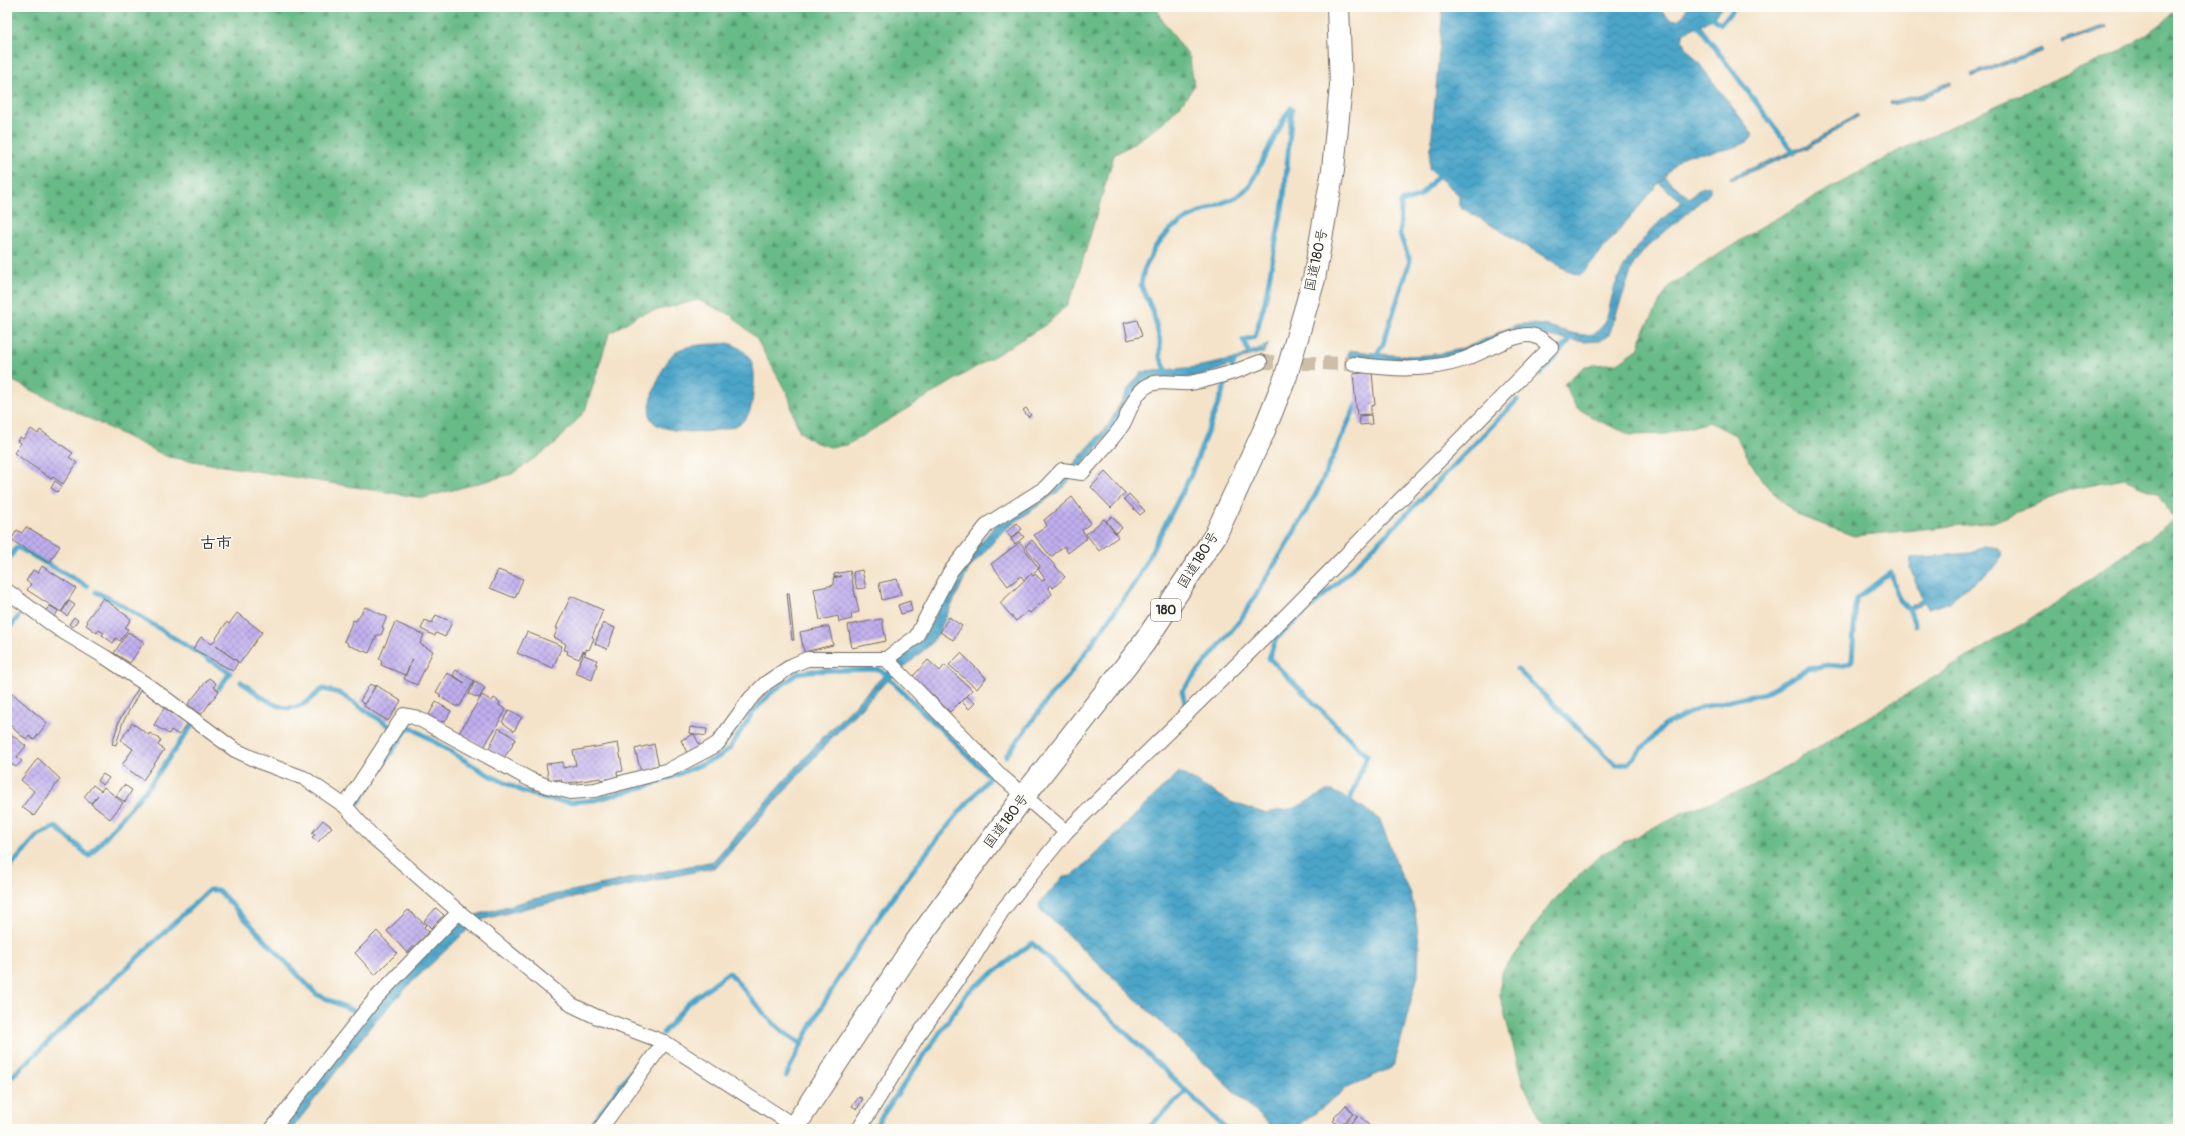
<svg xmlns="http://www.w3.org/2000/svg" width="2185" height="1136" font-family="Pangolin,'Klee One',sans-serif">
  <style>
    .forest { fill: url(#forest-firs); stroke: #497259 }
    .water { fill: url(#water-waves); stroke: #3b687a }
    .lines { fill: none; stroke-linecap: round; stroke-linejoin: round }
    .stream { stroke: #4ba5c9; stroke-width: 5 }
    .building { fill: url(#building-cross-hatch); fill-rule: evenodd }
    .minor-tunnel { stroke: #ccbea9; stroke-width: 14; stroke-dasharray: 14 7; stroke-linecap: butt }
    .minor-casing { stroke: #716b62; stroke-width: 16 }
    .trunk-casing { stroke: #716b62; stroke-width: 24 }
    .minor { stroke: #fff; stroke-width: 14 }
    .trunk { stroke: #fff; stroke-width: 22 }
    .labels { text-anchor: middle; dominant-baseline: central; stroke-width: 3; stroke-linejoin: round; paint-order: stroke }
    .shield { fill: #fdfcf7; stroke: #6a6a68; stroke-width: 1 }
    .shield-label { font-size: 13px; font-weight: bold; fill: #2b2b2b }
    .street-label { font-size: 14px; fill: #2b2b2b; stroke: #fdfcf7 }
    .quarter-label { font-size: 16px; font-weight: bold; fill: #2b2b2b; stroke: #fdfcf7 }
  </style>
  <defs>
    <pattern id="forest-firs" width="22" height="20" patternUnits="userSpaceOnUse"><rect width="22" height="20" fill="#67ba87"/><path d="M5 1l3.5 6h-7zM16 11l3.5 6h-7z" fill="#55976f"/></pattern>
    <pattern id="water-waves" width="16" height="10" patternUnits="userSpaceOnUse"><rect width="16" height="10" fill="#4ba5c9"/><path d="M0 5q4-4 8 0t8 0" fill="none" stroke="#3f87a3"/></pattern>
    <pattern id="building-cross-hatch" width="8" height="8" patternUnits="userSpaceOnUse"><rect width="8" height="8" fill="#c0aeee"/><path d="M0 0l8 8M0 8l8-8" fill="none" stroke="#9c8ec1"/></pattern>
  </defs>
  <rect width="100%" height="100%" fill="#fdfcf7"/>
  <filter id="ink" filterUnits="userSpaceOnUse"><feTurbulence type="fractalNoise" baseFrequency=".025" numOctaves="2"/><feDisplacementMap in="SourceGraphic" scale="8" xChannelSelector="R" yChannelSelector="G"/><feConvolveMatrix kernelMatrix="1 2 1 2 8 2 1 2 1" color-interpolation-filters="sRGB"/></filter>
  <filter id="wash" filterUnits="userSpaceOnUse"><feTurbulence type="fractalNoise" baseFrequency=".012" numOctaves="4" result="noise"/><feDisplacementMap in="SourceGraphic" scale="16" xChannelSelector="R" yChannelSelector="G"/><feGaussianBlur stdDeviation="0.9" result="paint"/><feColorMatrix in="noise" values="0 0 0 0 0 0 0 0 0 0 0 0 0 0 0 0 0 1.4 0 .05"/><feComposite in="paint" operator="in"/></filter>
  <g filter="url(#wash)">
    <rect width="100%" height="100%" fill="#f4e3c9"/>
    <g class="forest">
      <path d="M 7,7 L 1157,7 L 1160,17 L 1190,58 L 1194,86 C 1175,118 1146,136 1114,155 L 1075,287 L 1067,305 L 1047,324 L 847,445 L 830,447 L 814,442 L 800,432 L 794,417 L 789,397 L 756,338 L 731,315 L 698,300 L 638,315 L 609,334 L 585,411 L 556,443 L 512,474 L 423,498 L 168,457 L 7,378 Z"/>
      <path d="M 2178,10 L 2178,1129 L 1547,1129 L 1523,1084 L 1500,996 L 1501,973 L 1553,901 L 1600,855 L 1684,812 L 1754,786 L 2047,609 L 2174,520 L 2159,493 L 2124,479 L 2072,489 L 1994,522 L 1854,536 L 1797,515 L 1762,481 L 1735,435 L 1709,422 L 1666,434 L 1631,435 L 1597,420 L 1576,407 L 1564,384 L 1585,366 L 1618,363 L 1639,348 L 1642,335 L 1669,286 L 1768,223 L 1900,150 L 2039,86 L 2119,52 L 2148,33 Z"/>
    </g>
    <g class="water">
      <path d="M 1443,7 L 1658,7 L 1670,19 L 1677,20 L 1684,15 L 1687,7 L 1722,7 C 1713,21 1699,26 1684,32 L 1682,39 L 1684,44 L 1753,134 C 1751,150 1701,153 1688,155 L 1680,158 L 1582,274 L 1578,275 L 1570,272 L 1459,206 L 1459,195 L 1429,169 Z"/>
      <path d="M 2106,25 L 2107,28 L 2062,43 L 2061,40 Z"/>
      <path d="M 2041,48 L 2043,51 L 1972,77 L 1971,74 Z"/>
      <path d="M 1950,82 L 1952,84 L 1923,98 L 1891,105 L 1890,102 L 1922,94 Z"/>
      <path d="M 1857,114 L 1859,116 L 1810,147 L 1731,180 L 1730,177 L 1811,143 Z"/>
      <path d="M 1665,177 L 1689,198 L 1701,188 L 1709,186 L 1711,189 L 1708,195 L 1647,247 L 1634,263 L 1609,335 L 1600,341 L 1585,342 L 1547,336 L 1447,361 L 1402,362 L 1347,359 L 1349,350 C 1395,356 1426,361 1472,345 C 1486,340 1507,326 1522,324 C 1528,324 1537,324 1543,325 C 1556,327 1588,342 1598,331 C 1609,321 1610,300 1615,286 C 1630,249 1652,227 1682,202 L 1659,183 Z"/>
      <path d="M 729,343 C 755,353 756,369 753,394 C 752,405 751,415 742,422 C 729,432 691,434 674,430 C 665,428 656,427 651,419 C 644,408 664,360 675,352 C 689,343 712,345 729,343 Z"/>
      <path d="M 1269,344 L 1264,353 C 1247,354 1236,363 1221,369 C 1196,379 1172,380 1145,381 L 1113,429 L 1062,489 L 1004,530 L 969,569 L 938,634 L 930,645 L 881,687 L 830,740 L 717,867 L 535,906 L 477,921 L 410,984 L 371,1026 L 292,1129 L 277,1129 L 383,995 L 458,920 L 533,899 L 713,861 L 825,735 L 891,668 L 895,658 L 915,644 L 930,626 L 958,569 L 998,522 L 1062,477 L 1109,424 L 1130,386 L 1142,372 L 1196,367 L 1235,359 Z"/>
      <path d="M 1984,546 L 1999,548 L 2003,555 L 1989,573 L 1958,593 L 1950,602 L 1929,609 L 1924,602 L 1911,610 L 1910,607 L 1922,599 L 1910,568 L 1911,558 L 1970,553 Z"/>
      <path d="M 1179,772 L 1231,802 L 1264,813 L 1295,808 L 1327,791 L 1333,791 L 1364,808 L 1380,820 L 1401,875 L 1410,891 L 1415,912 L 1419,943 L 1418,975 L 1395,1063 L 1391,1068 L 1347,1088 L 1295,1129 L 1274,1129 L 1040,909 L 1039,904 L 1063,877 L 1071,876 L 1080,869 Z"/>
    </g>
    <g class="lines">
      <g class="stream">
        <path d="M 1708,14 L 1721,24 L 1735,7"/>
        <path d="M 1695,21 L 1794,153"/>
        <path d="M 1250,354 L 1243,340 L 1255,337 L 1265,301 L 1284,198 L 1292,109"/>
        <path d="M 1375,357 L 1383,344 L 1410,261 L 1400,235 L 1401,202 L 1419,197 L 1442,171"/>
        <path d="M 1167,372 L 1160,357 L 1160,341 L 1153,312 L 1141,285 L 1144,270 L 1155,247 L 1171,229 L 1188,218 L 1236,197 L 1249,187 L 1286,115 L 1291,108"/>
        <path d="M 1540,374 L 1573,336"/>
        <path d="M 7,561 L 17,547 L 87,586"/>
        <path d="M 96,592 L 120,604 L 230,673 L 219,688"/>
        <path d="M 7,631 L 19,616"/>
        <path d="M 1517,669 L 1616,765 L 1627,764 L 1666,724 L 1702,707 L 1765,693 L 1808,669 L 1827,665 L 1842,666 L 1850,663 L 1852,660 L 1856,599 L 1891,572 L 1896,592 L 1900,600 L 1909,609 L 1915,625"/>
        <path d="M 241,682 C 260,695 282,718 305,703 C 312,699 316,693 323,689 L 339,693 L 394,729"/>
        <path d="M 1185,702 L 1182,691 L 1241,619 L 1286,546 L 1317,492 L 1356,405"/>
        <path d="M 1006,756 L 1051,695 L 1067,678 L 1135,583 L 1190,477 L 1235,360"/>
        <path d="M 358,803 L 409,726 L 485,773 L 522,791 L 544,799 L 570,802 L 595,800 L 657,783 L 717,758 L 730,748 L 753,712 L 771,693 L 798,673 L 812,671 L 879,669 L 990,777 C 912,864 835,970 786,1076"/>
        <path d="M 1348,805 L 1367,756 L 1269,658 L 1276,639 L 1334,586 L 1394,527 L 1517,400"/>
        <path d="M 7,871 L 38,835 L 56,827 L 89,856 L 149,786 L 193,724"/>
        <path d="M 663,1033 L 688,1003 L 729,972 C 751,997 771,1028 801,1043"/>
        <path d="M 7,1081 L 209,890 L 218,890 L 316,994 L 354,1011"/>
        <path d="M 588,1129 L 643,1055"/>
        <path d="M 873,1129 L 968,992 L 1032,943 L 1226,1129"/>
        <path d="M 1147,1129 L 1186,1091"/>
      </g>
    </g>
    <g id="blocks">
      <g class="building">
        <path d="M 1137,320 L 1142,336 L 1128,340 L 1124,323 Z"/>
        <path d="M 1372,372 L 1375,405 L 1371,406 L 1371,414 L 1357,415 L 1353,374 Z"/>
        <path d="M 1026,408 L 1031,415 L 1028,417 L 1023,410 Z"/>
        <path d="M 1371,415 L 1372,424 L 1360,425 L 1359,416 Z"/>
        <path d="M 31,429 L 38,434 L 40,430 L 73,453 L 69,457 L 77,463 L 63,484 L 53,477 L 51,479 L 14,453 L 21,443 L 17,441 L 20,437 L 23,439 Z"/>
        <path d="M 1105,472 L 1125,493 L 1111,508 L 1091,487 Z"/>
        <path d="M 55,481 L 62,486 L 57,492 L 51,488 Z"/>
        <path d="M 1129,494 L 1145,511 L 1140,515 L 1124,499 Z"/>
        <path d="M 1072,497 L 1091,523 L 1082,530 L 1087,538 L 1068,553 L 1064,546 L 1051,557 L 1034,535 L 1047,526 L 1044,520 Z"/>
        <path d="M 1112,516 L 1122,528 L 1116,533 L 1106,521 Z"/>
        <path d="M 1104,519 L 1118,537 L 1099,551 L 1086,534 Z"/>
        <path d="M 1017,523 L 1022,529 L 1011,538 L 1006,532 Z"/>
        <path d="M 26,527 L 60,546 L 49,563 L 11,540 L 17,530 L 22,533 Z"/>
        <path d="M 1020,532 L 1024,537 L 1015,544 L 1011,539 Z"/>
        <path d="M 1032,540 L 1065,577 L 1053,588 L 1051,585 L 1048,587 L 1052,594 L 1030,613 L 1028,611 L 1016,621 L 1000,603 L 1030,575 L 1024,580 L 1021,576 L 1008,586 L 991,564 L 1020,542 L 1039,569 L 1040,566 L 1025,546 ZM 1038,569 L 1045,579 L 1042,581 L 1035,574 L 1033,576 L 1031,574 Z"/>
        <path d="M 42,566 L 76,588 L 61,612 L 27,590 L 31,584 L 26,581 L 33,570 L 38,573 Z"/>
        <path d="M 498,570 L 523,579 L 515,598 L 490,588 Z"/>
        <path d="M 862,570 L 866,588 L 857,589 L 853,572 Z"/>
        <path d="M 850,571 L 859,612 L 851,614 L 852,619 L 839,622 L 838,616 L 820,620 L 814,589 L 834,585 L 833,578 L 842,576 L 834,577 L 834,574 Z"/>
        <path d="M 897,579 L 901,595 L 882,600 L 879,583 Z"/>
        <path d="M 787,593 L 789,593 L 794,640 L 792,640 Z"/>
        <path d="M 571,596 L 603,610 L 592,637 L 594,638 L 589,650 L 586,649 L 586,652 L 583,651 L 579,659 L 567,654 L 568,651 L 564,650 L 566,644 L 554,637 L 558,628 L 556,628 Z"/>
        <path d="M 103,598 L 131,619 L 125,628 L 128,629 L 120,641 L 116,638 L 113,643 L 102,635 L 104,633 L 99,630 L 97,633 L 86,625 L 88,622 L 86,621 Z"/>
        <path d="M 69,601 L 75,605 L 67,616 L 62,612 Z"/>
        <path d="M 910,601 L 912,611 L 901,614 L 898,605 Z"/>
        <path d="M 50,606 L 58,611 L 54,617 L 45,611 Z"/>
        <path d="M 365,607 L 387,617 L 382,627 L 384,628 L 381,635 L 377,635 L 369,653 L 347,645 L 348,643 L 344,641 L 353,620 L 356,621 Z"/>
        <path d="M 237,613 L 262,632 L 240,663 L 216,646 L 238,662 L 233,671 L 193,649 L 201,637 L 212,644 L 227,622 L 229,624 Z"/>
        <path d="M 436,615 L 452,622 L 445,637 L 436,633 L 435,636 L 421,629 L 425,620 L 432,623 Z"/>
        <path d="M 74,617 L 78,620 L 73,627 L 69,624 Z"/>
        <path d="M 949,617 L 962,626 L 953,640 L 940,632 Z"/>
        <path d="M 882,619 L 886,641 L 852,648 L 848,625 Z"/>
        <path d="M 395,622 L 424,635 L 420,644 L 433,651 L 417,685 L 404,679 L 413,659 L 405,675 L 381,665 L 382,661 L 379,659 Z"/>
        <path d="M 603,623 L 615,628 L 607,649 L 595,644 Z"/>
        <path d="M 825,627 L 829,627 L 833,645 L 804,652 L 800,632 Z"/>
        <path d="M 128,632 L 144,642 L 130,663 L 114,653 Z"/>
        <path d="M 527,632 L 562,646 L 553,668 L 517,653 Z"/>
        <path d="M 583,652 L 586,653 L 584,655 L 597,660 L 595,664 L 597,664 L 592,680 L 575,673 L 581,659 L 582,659 Z"/>
        <path d="M 961,653 L 986,678 L 977,689 L 949,665 Z"/>
        <path d="M 928,660 L 940,671 L 945,665 L 972,690 L 950,712 L 913,676 Z"/>
        <path d="M 456,670 L 474,681 L 460,706 L 455,706 L 439,696 L 441,695 L 436,692 L 447,673 L 465,683 L 453,675 Z"/>
        <path d="M 209,678 L 216,683 L 214,687 L 219,691 L 201,715 L 188,704 Z"/>
        <path d="M 475,681 L 485,688 L 479,698 L 469,694 Z"/>
        <path d="M 370,684 L 375,687 L 364,704 L 360,701 Z"/>
        <path d="M 376,685 L 401,701 L 388,721 L 364,706 Z"/>
        <path d="M 139,687 L 141,689 L 123,722 L 116,745 L 112,744 L 119,721 Z"/>
        <path d="M 13,694 L 47,723 L 34,740 L 29,736 L 27,739 L 20,735 L 7,722 L 7,701 Z"/>
        <path d="M 482,695 L 492,701 L 494,698 L 500,702 L 499,705 L 506,710 L 484,747 L 459,733 Z"/>
        <path d="M 967,696 L 975,703 L 969,709 L 962,702 Z"/>
        <path d="M 436,702 L 451,711 L 445,722 L 442,721 L 441,723 L 428,716 Z"/>
        <path d="M 164,708 L 187,723 L 179,735 L 171,730 L 169,734 L 154,725 Z"/>
        <path d="M 509,710 L 522,717 L 514,731 L 502,722 Z"/>
        <path d="M 132,723 L 149,735 L 150,733 L 161,740 L 158,745 L 164,750 L 143,780 L 122,765 L 133,749 L 121,740 Z"/>
        <path d="M 690,727 L 707,729 L 706,736 L 689,733 Z"/>
        <path d="M 499,728 L 516,739 L 512,744 L 513,745 L 503,759 L 488,750 Z"/>
        <path d="M 7,731 L 26,746 L 17,757 L 22,761 L 16,767 L 11,764 L 7,769 Z"/>
        <path d="M 694,734 L 701,748 L 688,755 L 681,740 Z"/>
        <path d="M 618,743 L 623,771 L 617,772 L 618,778 L 601,780 L 601,778 L 562,784 L 561,779 L 549,781 L 546,764 L 563,762 L 563,768 L 576,765 L 573,751 Z"/>
        <path d="M 654,744 L 659,767 L 641,772 L 635,749 Z"/>
        <path d="M 38,758 L 60,779 L 34,816 L 22,807 L 34,791 L 21,780 Z"/>
        <path d="M 103,774 L 109,778 L 103,785 L 97,781 Z"/>
        <path d="M 93,785 L 101,791 L 104,787 L 123,803 L 110,819 L 91,804 L 98,795 L 91,803 L 84,797 Z"/>
        <path d="M 124,785 L 132,790 L 125,802 L 116,796 Z"/>
        <path d="M 323,820 L 332,827 L 318,842 L 312,837 L 315,835 L 312,833 Z"/>
        <path d="M 436,908 L 444,915 L 431,928 L 424,921 Z"/>
        <path d="M 408,910 L 426,925 L 424,927 L 429,932 L 407,953 L 387,931 Z"/>
        <path d="M 377,931 L 397,953 L 375,975 L 355,953 Z"/>
        <path d="M 859,1097 L 863,1099 L 857,1109 L 852,1106 Z"/>
        <path d="M 1346,1105 L 1353,1113 L 1339,1126 L 1333,1121 L 1335,1119 L 1334,1118 Z"/>
        <path d="M 1354,1113 L 1357,1116 L 1348,1127 L 1358,1115 L 1373,1129 L 1341,1129 L 1340,1128 Z"/>
      </g>
    </g>
  </g>
  <g filter="url(#ink)">
    <use href="#blocks" fill-opacity="0" stroke="#716b62" stroke-width="1"/>
    <g class="lines">
      <path class="minor-tunnel" d="M 1260,362 L 1353,364"/>
      <g class="minor-casing">
        <g id="minor">
          <path d="M 7,591 L 60,630 L 105,657 L 150,687 L 235,750 L 263,763 L 304,778 L 345,806 L 373,837 L 459,912 L 572,1005 L 597,1017 L 664,1042 L 799,1129"/>
          <path d="M 886,659 L 1001,776 L 1066,832 L 1263,639 L 1551,347 C 1544,341 1538,335 1528,335 C 1511,335 1480,354 1462,360 C 1426,372 1390,369 1353,364"/>
          <path d="M 345,806 L 404,715 L 414,717 L 423,721 L 529,779 L 547,786 L 571,792 L 595,790 L 669,770 L 707,750 L 718,743 L 750,699 L 766,683 L 793,665 L 807,659 L 886,659 L 916,637 L 950,572 L 988,524 L 1045,488 L 1062,470 L 1082,473 C 1095,457 1112,441 1123,424 C 1130,411 1135,390 1151,384 C 1162,380 1178,384 1190,383 C 1214,379 1238,371 1260,362"/>
          <path d="M 272,1129 L 375,999 L 459,912"/>
          <path d="M 600,1129 L 664,1042"/>
          <path d="M 859,1129 L 917,1037 L 971,961 L 1002,911 L 1066,832"/>
        </g>
      </g>
      <g class="trunk-casing">
        <path id="trunk" d="M 793,1129 L 916,942 L 1024,796 L 1144,643 L 1215,536 L 1263,433 L 1286,376 L 1314,279 L 1333,170 L 1341,85 L 1338,7"/>
      </g>
      <use href="#minor" class="minor"/>
      <use href="#trunk" class="trunk"/>
    </g>
  </g>
  <g class="labels">
    <rect class="shield" x="1151" y="599" width="30" height="22" rx="3"/>
    <g class="shield-label">
      <text x="1166" y="610">180</text>
    </g>
    <g class="street-label">
      <text transform="translate(1316 260) rotate(-78)">国道180号</text>
      <text transform="translate(1198 560) rotate(-58)">国道180号</text>
      <text transform="translate(1006 821) rotate(-53)">国道180号</text>
    </g>
    <g class="quarter-label">
      <text x="216" y="543">古市</text>
    </g>
  </g>
  <rect width="2185" height="1136" fill="none" stroke="#fdfcf7" stroke-width="24"/>
</svg>
